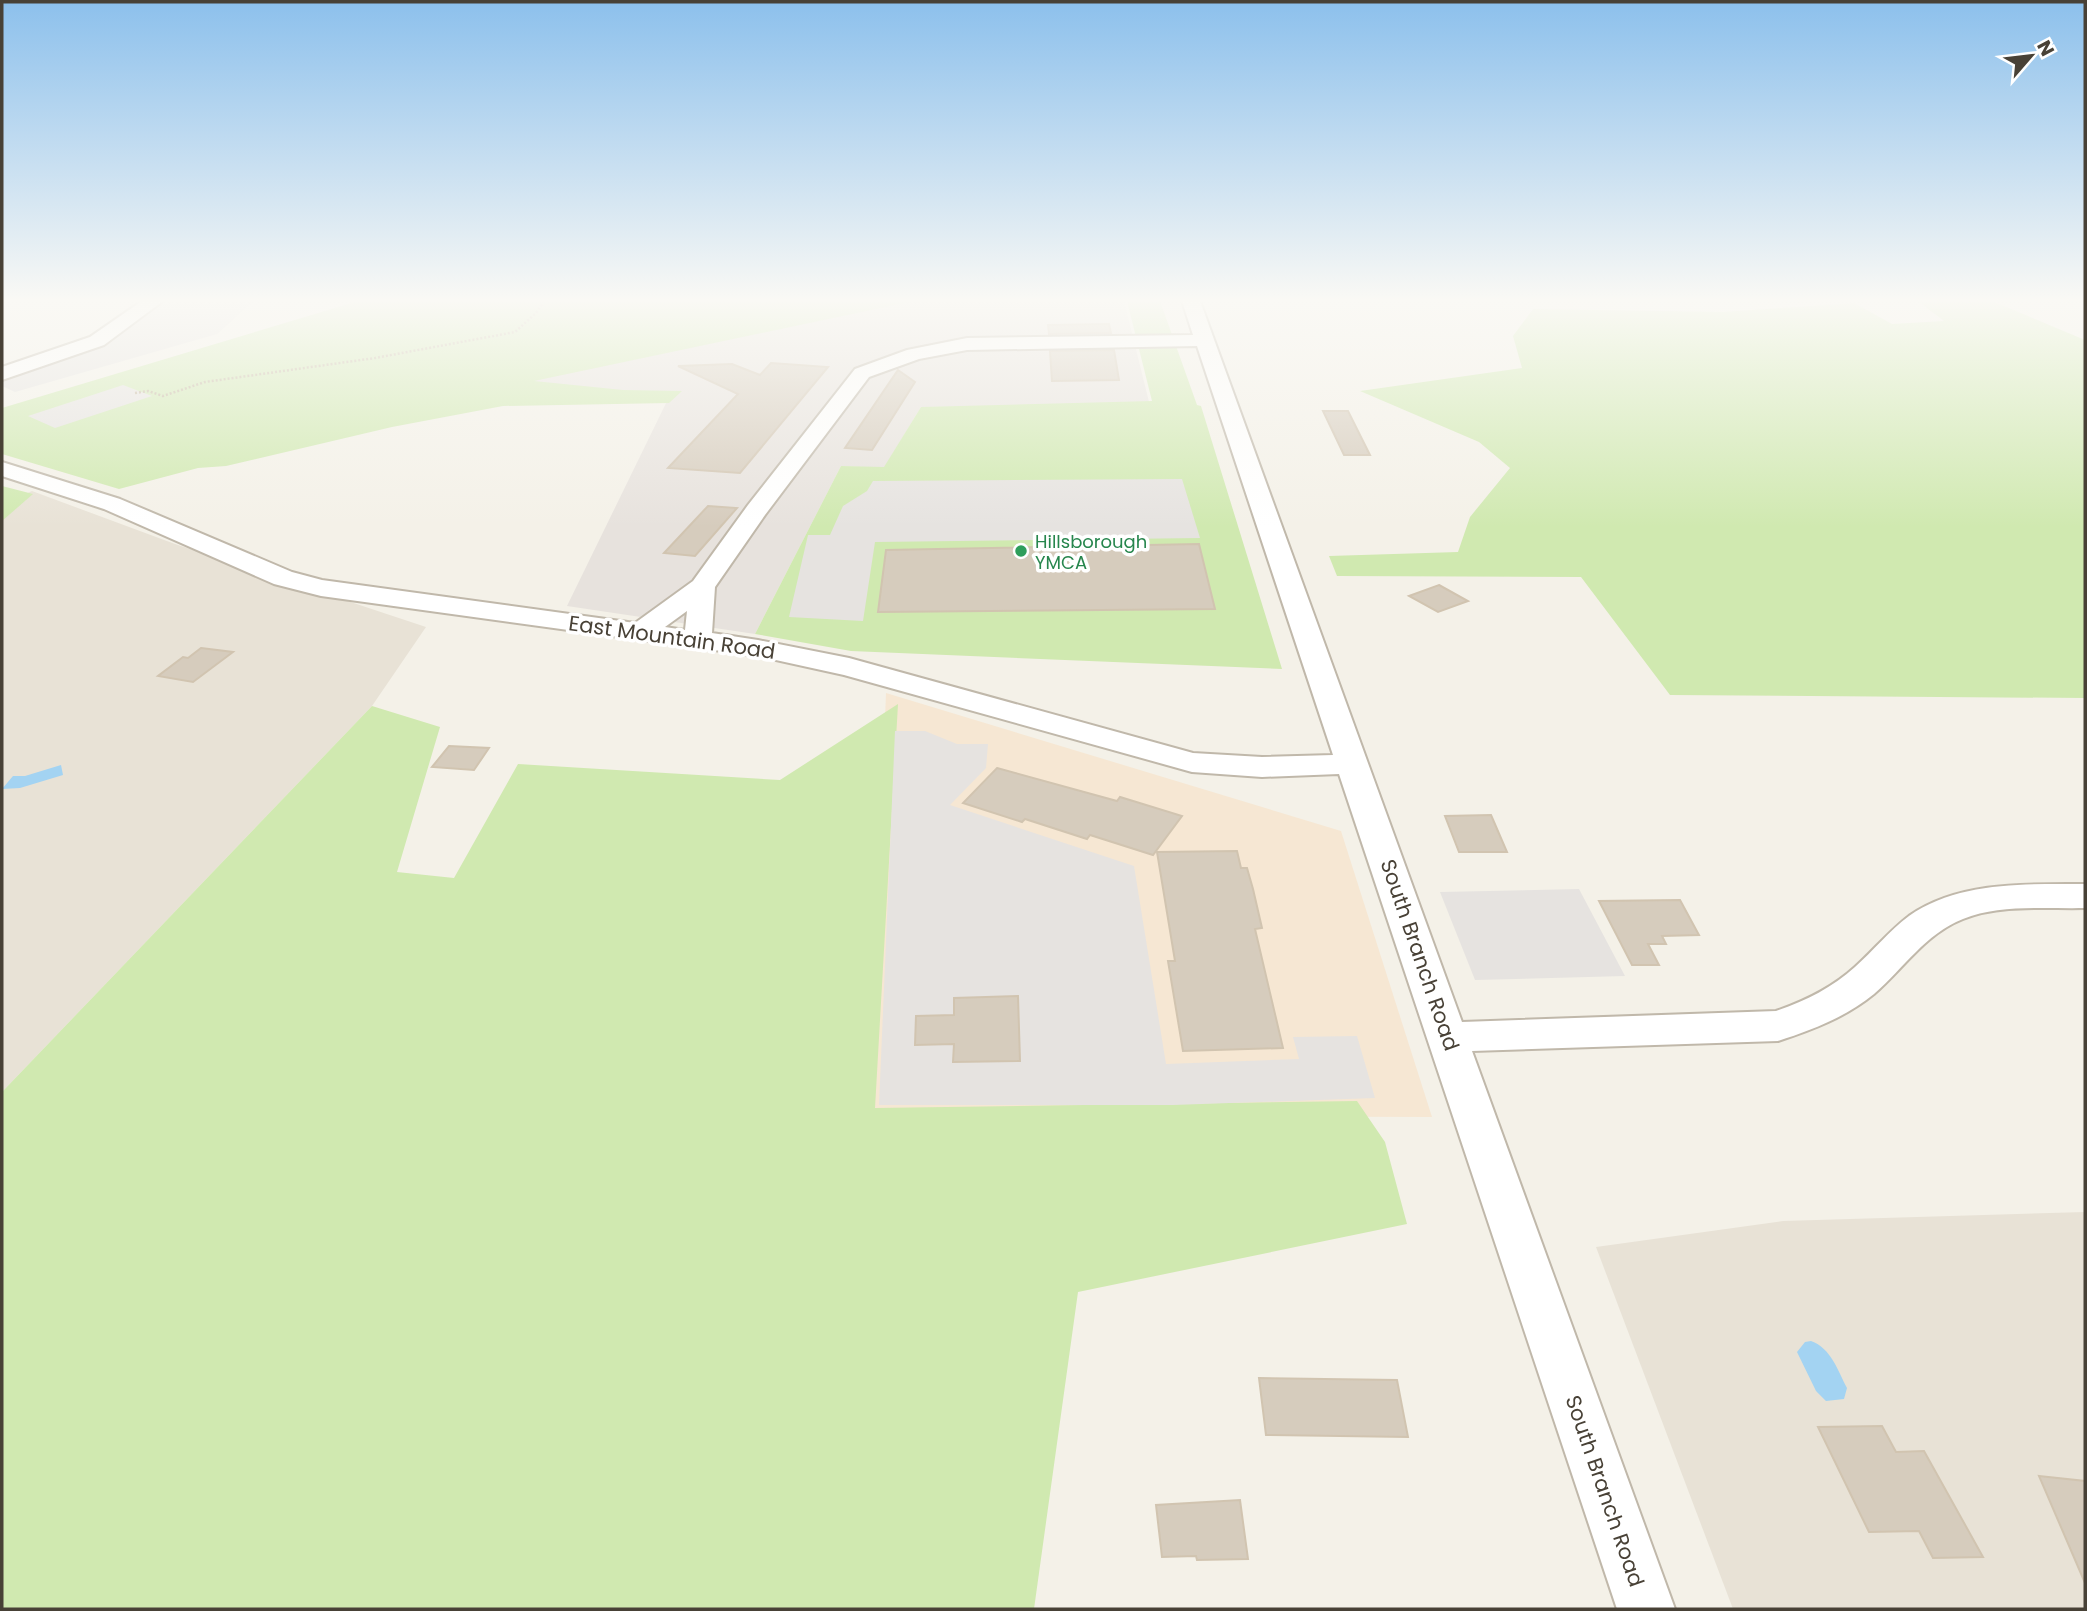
<svg xmlns="http://www.w3.org/2000/svg" width="2087" height="1611" font-family="Poppins,sans-serif">
  <style>
    .residential { fill: #e8e2d6 }
    .commercial { fill: #f6e7d3 }
    .industrial { fill: #e7e2dd }
    .green { fill: #d0e9b0 }
    .parking { fill: #e6e3e0 }
    .water { fill: #a3d3f2 }
    .building { fill: #d6ccbd; stroke: #d1c4b0; stroke-width: 2 }
    .lines { fill: none; stroke-linecap: round; stroke-linejoin: round }
    .minor-casing { stroke: #c0b8aa; stroke-width: 4 }
    .path { stroke: #c2b49b; stroke-width: 2.5; stroke-dasharray: 2 2; stroke-linecap: butt }
    .minor { fill: #fff; fill-rule: evenodd }
    .leisure-dot { fill: #2e9e5b; stroke: #fff; stroke-width: 2.5 }
    .labels { text-anchor: middle; dominant-baseline: central; stroke-width: 7; stroke-linejoin: round; paint-order: stroke }
    .far-leisure-label { font-size: 18px; fill: #27864d; stroke: #fff; text-anchor: start }
    .street-label { font-size: 21px; fill: #484136; stroke: #fff }
  </style>
  <rect width="100%" height="100%" fill="#f4f1e8"/>
  <g class="residential">
    <path d="M 32,491 L 175,544 L 426,627 L 372,706 L 2,1092 L 2,505 Z"/>
    <path d="M 2085,1212 L 2085,1609 L 1733,1609 L 1596,1247 L 1783,1221 Z"/>
  </g>
  <path class="commercial" d="M 886,693 L 1341,831 L 1432,1117 L 870,1115 Z"/>
  <path class="industrial" d="M 911,301 L 1124,301 L 1150,406 L 921,407 L 884,468 L 841,466 L 755,634 L 567,606 L 670,395 L 522,381 Z"/>
  <g class="green">
    <path d="M 358,301 L 914,301 L 534,381 L 623,390 L 682,391 L 669,403 L 503,406 L 392,427 L 226,466 L 198,468 L 119,489 L 2,454 L 2,408 Z"/>
    <path d="M 1127,301 L 1160,301 L 1197,405 L 1201,406 L 1282,669 L 851,651 L 755,634 L 841,466 L 884,467 L 921,407 L 1152,401 Z"/>
    <path d="M 1918,301 L 1992,301 L 2085,340 L 2085,698 L 1670,695 L 1581,577 L 1337,576 L 1329,556 L 1458,552 L 1470,517 L 1510,468 L 1479,442 L 1360,391 L 1522,368 L 1513,336 L 1533,309 L 1723,312 L 1854,303 L 1892,324 L 1944,321 Z"/>
    <path d="M 2,486 L 33,494 L 2,521 Z"/>
    <path d="M 898,704 L 875,1108 L 1357,1101 L 1385,1142 L 1407,1224 L 1078,1292 L 1034,1609 L 2,1609 L 2,1092 L 372,706 L 440,727 L 397,872 L 454,878 L 518,764 L 780,780 Z"/>
  </g>
  <g class="parking">
    <path d="M 160,301 L 254,301 L 217,334 L 15,392 L 2,386 L 2,373 L 14,375 L 106,342 Z"/>
    <path d="M 123,385 L 152,396 L 55,428 L 28,416 Z"/>
    <path d="M 1182,479 L 1200,538 L 875,542 L 863,621 L 789,617 L 808,535 L 830,535 L 843,506 L 867,491 L 873,481 Z"/>
    <path d="M 895,731 L 925,731 L 957,744 L 988,744 L 986,768 L 950,805 L 1134,866 L 1166,1064 L 1299,1059 L 1293,1037 L 1357,1036 L 1375,1098 L 1173,1105 L 879,1105 Z"/>
    <path d="M 1579,889 L 1625,976 L 1475,980 L 1440,892 Z"/>
  </g>
  <g class="water">
    <path d="M 61,765 L 63,775 L 20,788 L 2,789 L 13,776 L 25,776 Z"/>
    <path d="M 1811,1341 C 1831,1348 1838,1371 1847,1388 L 1844,1399 L 1826,1401 L 1816,1391 L 1797,1352 L 1805,1342 Z"/>
  </g>
  <g class="building">
    <path d="M 1109,324 L 1111,333 L 1049,334 L 1048,325 Z"/>
    <path d="M 1114,350 L 1119,380 L 1052,381 L 1050,351 Z"/>
    <path d="M 771,363 L 828,367 L 740,473 L 668,468 L 738,394 L 678,366 L 732,364 L 760,375 Z"/>
    <path d="M 898,370 L 915,382 L 872,450 L 845,448 Z"/>
    <path d="M 1323,411 L 1348,411 L 1370,455 L 1344,455 Z"/>
    <path d="M 708,506 L 737,508 L 695,556 L 664,553 Z"/>
    <path d="M 1199,544 L 1215,609 L 878,612 L 886,550 Z"/>
    <path d="M 1439,585 L 1468,601 L 1438,612 L 1409,596 Z"/>
    <path d="M 201,648 L 233,652 L 193,682 L 158,676 L 183,657 L 188,658 Z"/>
    <path d="M 449,746 L 489,748 L 474,770 L 432,767 Z"/>
    <path d="M 997,768 L 1117,801 L 1120,797 L 1182,816 L 1153,855 L 1090,835 L 1087,839 L 1025,819 L 1022,822 L 963,803 Z"/>
    <path d="M 1491,815 L 1507,852 L 1459,852 L 1445,816 Z"/>
    <path d="M 1237,851 L 1241,868 L 1247,868 L 1253,889 L 1262,928 L 1255,929 L 1283,1048 L 1183,1051 L 1168,961 L 1175,961 L 1157,852 Z"/>
    <path d="M 1680,900 L 1699,935 L 1662,936 L 1666,944 L 1648,944 L 1659,965 L 1632,965 L 1599,901 Z"/>
    <path d="M 1018,996 L 1020,1061 L 953,1062 L 954,1044 L 915,1045 L 916,1016 L 954,1015 L 954,998 Z"/>
    <path d="M 1259,1378 L 1397,1380 L 1408,1437 L 1266,1435 Z"/>
    <path d="M 1882,1426 L 1896,1452 L 1924,1451 L 1983,1557 L 1933,1558 L 1919,1531 L 1869,1532 L 1818,1427 Z"/>
    <path d="M 2039,1476 L 2085,1481 L 2085,1583 Z"/>
    <path d="M 1240,1500 L 1248,1559 L 1197,1560 L 1196,1556 L 1162,1557 L 1156,1505 Z"/>
  </g>
  <g class="lines">
    <g class="minor-casing">
      <g id="minor">
        <path d="M 142,301 L 163,301 L 104,345 L 2,380 L 2,367 L 90,337 Z"/>
        <path d="M 1182,301 L 1200,301 L 1462,1022 L 1776,1011 C 1805,1001 1832,988 1855,967 C 1873,951 1889,931 1909,916 C 1958,881 2028,884 2085,884 L 2085,908 C 2046,909 2000,904 1963,919 C 1925,934 1904,968 1874,994 C 1846,1017 1812,1030 1778,1041 L 1472,1051 L 1675,1609 L 1617,1609 L 1339,774 L 1262,777 L 1192,772 L 844,675 L 758,656 L 321,596 L 274,584 L 104,509 L 2,476 L 2,462 L 120,499 L 292,572 L 322,580 L 635,623 L 693,581 L 748,505 L 855,369 L 907,350 L 967,338 L 1193,335 ZM 1197,346 L 1333,755 L 1262,757 L 1193,753 L 849,658 L 758,640 L 712,633 L 715,587 L 765,515 L 869,377 L 919,359 L 967,350 ZM 687,611 L 685,630 L 665,627 Z"/>
      </g>
    </g>
    <path class="path" d="M 135,393 L 148,391 L 163,396 L 205,382 L 375,358 L 515,332 L 536,313 L 544,301"/>
    <use href="#minor" class="minor"/>
  </g>
  <linearGradient id="sky" x2="0" y2="1"><stop stop-color="#8cc0ec"/><stop offset="0.57" stop-color="#faf9f5"/><stop offset="1" stop-color="#faf9f5" stop-opacity="0"/></linearGradient>
  <rect width="2087" height="527" fill="url(#sky)"/>
  <circle class="leisure-dot" cx="1021" cy="551" r="7"/>
  <g class="labels">
    <g class="far-leisure-label">
      <text x="1035" y="541">Hillsborough<tspan x="1035" dy="21">YMCA</tspan></text>
    </g>
    <g class="street-label">
      <text transform="translate(672 637) rotate(8)">East Mountain Road</text>
      <text transform="translate(1420 955) rotate(71)">South Branch Road</text>
      <text transform="translate(1605 1491) rotate(71)">South Branch Road</text>
    </g>
  </g>
  <rect width="2087" height="1611" fill="none" stroke="#484136" stroke-width="7"/>
  <g transform="translate(2031 56) rotate(62)" stroke="#ffffff" stroke-width="5" paint-order="stroke">
  <path d="M0-5L12 26L0 18L-12 26Z" fill="#484136"/>
  <text y="-10" font-size="19" font-weight="bold" text-anchor="middle" fill="#484136">N</text>
  </g>
</svg>
